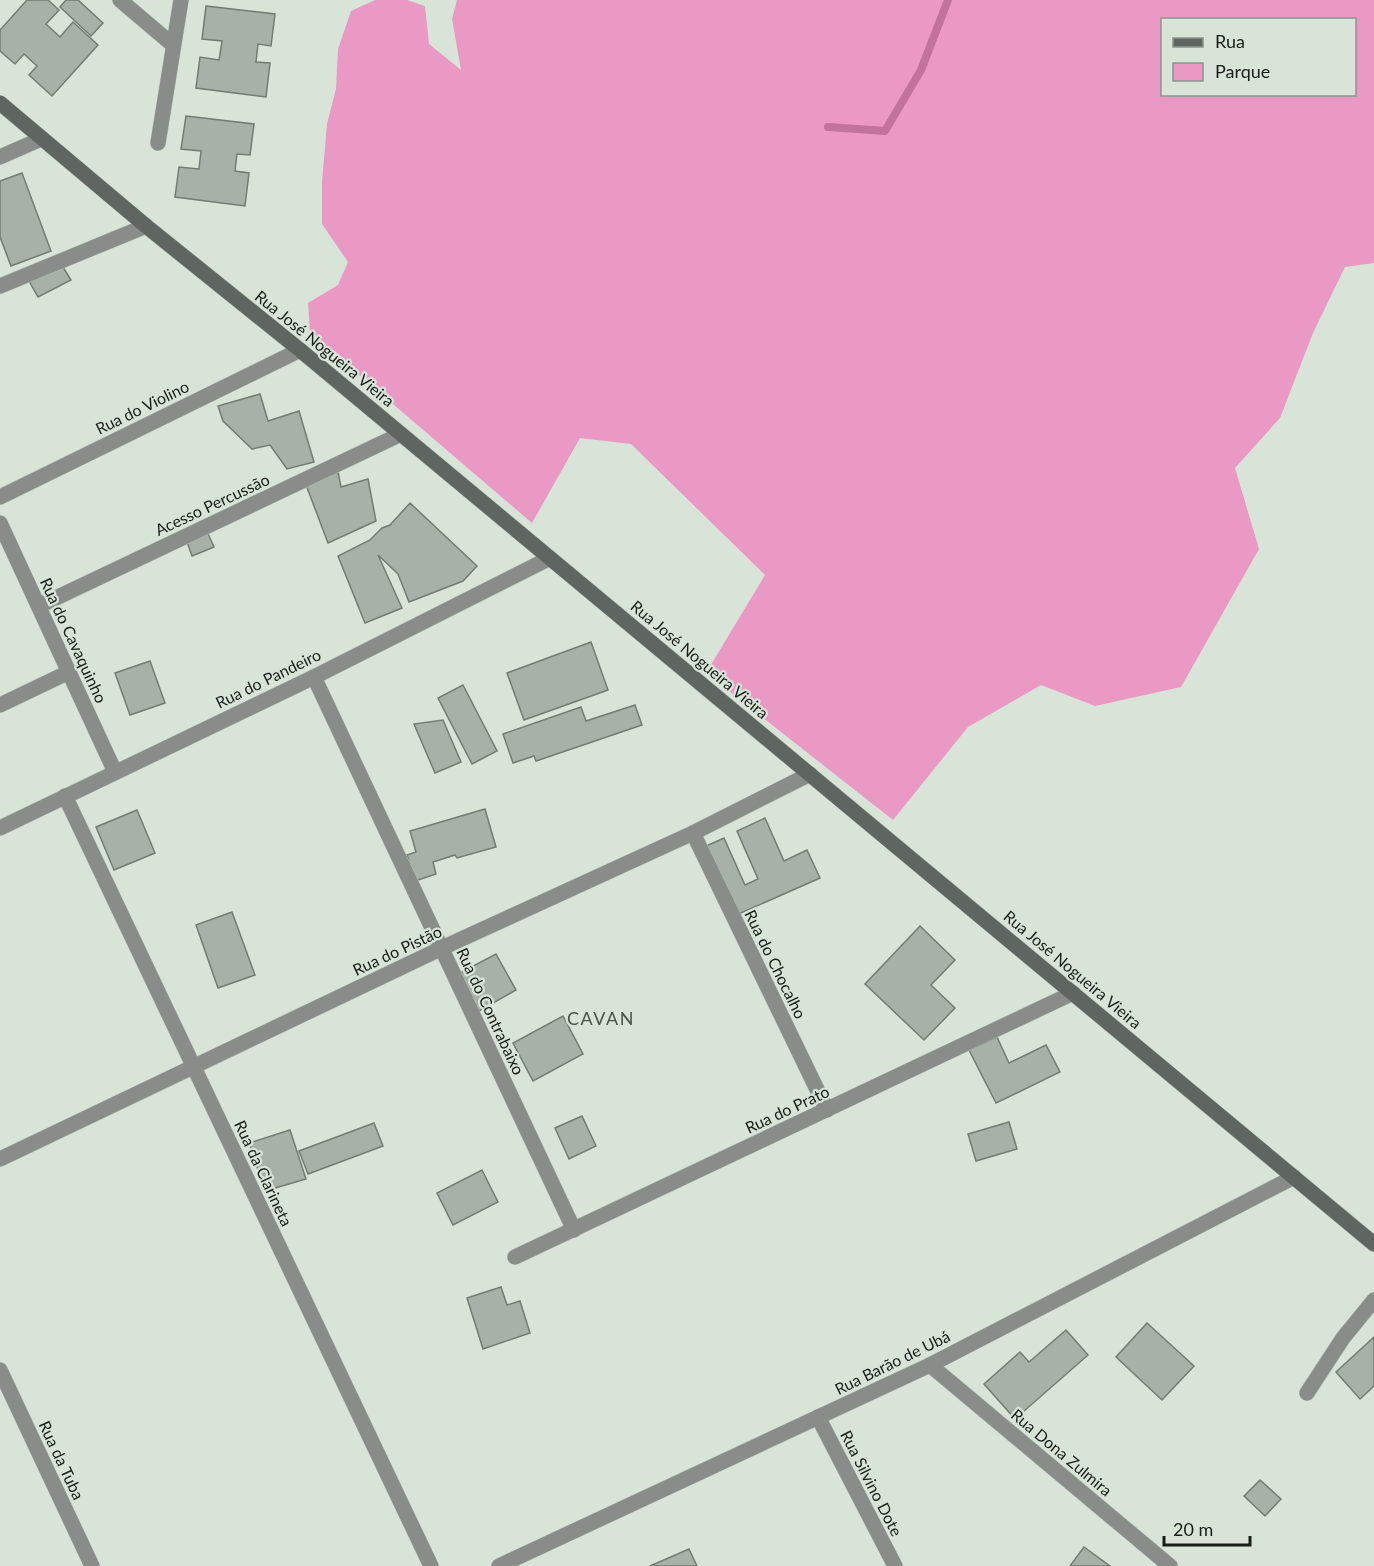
<svg xmlns="http://www.w3.org/2000/svg" width="1374" height="1566" font-family="Lato,sans-serif">
  <style>
    .green { fill: #ea99c4; fill-rule: evenodd }
    .lines { fill: none; stroke-linecap: round; stroke-linejoin: round }
    .stream { stroke: #c1739d; stroke-width: 8 }
    .building { fill: #a6b1a7; stroke: #727c73; stroke-width: 1.5 }
    .street-casing { stroke: #b6c0b6; stroke-width: 16 }
    .secondary-casing { stroke: #b6c0b6; stroke-width: 16 }
    .street { stroke: #888d89; stroke-width: 15 }
    .secondary { stroke: #5f655f; stroke-width: 15 }
    .labels { text-anchor: middle; dominant-baseline: central; stroke-width: 4.5; stroke-linejoin: round; paint-order: stroke }
    .street-label { font-size: 16px; fill: #191d19; stroke: #d9e4d9 }
    .neighbourhood-label { font-size: 18px; letter-spacing: 1.5px; fill: #49534a; stroke: #d9e4d9 }
  </style>
  <rect width="100%" height="100%" fill="#d9e4d9"/>
  <path class="green" d="M 375,0 L 407,0 L 425,6 L 429,44 L 461,70 L 452,19 L 457,0 L 1374,0 L 1374,263 L 1345,267 L 1313,333 L 1280,418 L 1235,468 L 1259,549 L 1181,687 L 1095,706 L 1041,685 L 968,727 L 893,820 L 706,673 L 765,575 L 631,444 L 580,438 L 532,523 L 310,333 L 308,303 L 338,285 L 348,262 L 322,224 L 322,182 L 327,124 L 336,89 L 338,49 L 351,11 ZM 1162,20 L 1354,20 L 1354,94 L 1162,94 Z"/>
  <g class="lines">
    <path class="stream" d="M 828,127 L 885,131 L 921,70 L 948,0"/>
  </g>
  <g class="building">
    <path d="M 27,0 L 48,0 L 59,10 L 46,24 L 60,37 L 73,22 L 98,45 L 52,96 L 29,75 L 37,66 L 24,54 L 15,64 L 0,51 L 0,30 Z"/>
    <path d="M 66,0 L 78,0 L 103,23 L 91,36 L 60,7 Z"/>
    <path d="M 206,6 L 275,14 L 271,46 L 258,44 L 256,62 L 270,63 L 266,97 L 196,88 L 200,57 L 219,60 L 222,41 L 202,39 Z"/>
    <path d="M 186,116 L 254,124 L 250,155 L 237,154 L 235,171 L 249,173 L 245,206 L 175,197 L 179,167 L 199,169 L 201,151 L 181,149 Z"/>
    <path d="M 22,173 L 51,251 L 11,266 L 0,237 L 0,181 Z"/>
    <path d="M 63,267 L 71,280 L 38,297 L 29,281 Z"/>
    <path d="M 260,394 L 268,421 L 299,411 L 314,462 L 287,469 L 270,445 L 252,449 L 223,421 L 218,406 Z"/>
    <path d="M 338,472 L 341,487 L 368,479 L 376,521 L 328,543 L 306,485 Z"/>
    <path d="M 410,503 L 477,566 L 463,581 L 409,602 L 398,574 L 378,555 L 402,608 L 365,623 L 338,556 L 370,540 L 382,528 L 390,525 Z"/>
    <path d="M 206,529 L 214,547 L 192,556 L 186,539 Z"/>
    <path d="M 591,642 L 608,690 L 524,720 L 507,673 Z"/>
    <path d="M 150,661 L 165,703 L 130,715 L 115,673 Z"/>
    <path d="M 463,685 L 497,751 L 472,764 L 438,698 Z"/>
    <path d="M 635,705 L 642,725 L 536,761 L 534,756 L 513,763 L 503,734 L 581,707 L 586,721 Z"/>
    <path d="M 443,720 L 461,762 L 435,773 L 414,724 Z"/>
    <path d="M 485,809 L 496,847 L 457,858 L 455,855 L 433,862 L 436,874 L 415,881 L 407,855 L 416,852 L 410,831 Z"/>
    <path d="M 137,810 L 155,853 L 114,870 L 96,827 Z"/>
    <path d="M 765,818 L 784,861 L 807,850 L 820,878 L 734,916 L 704,847 L 724,838 L 745,885 L 758,879 L 737,831 Z"/>
    <path d="M 232,912 L 255,975 L 218,988 L 196,925 Z"/>
    <path d="M 920,926 L 955,960 L 931,985 L 955,1008 L 924,1040 L 865,984 Z"/>
    <path d="M 496,954 L 516,990 L 479,1011 L 458,974 Z"/>
    <path d="M 563,1016 L 583,1054 L 533,1081 L 513,1043 Z"/>
    <path d="M 997,1037 L 1009,1063 L 1046,1045 L 1060,1072 L 996,1103 L 969,1050 Z"/>
    <path d="M 582,1116 L 596,1146 L 569,1159 L 555,1128 Z"/>
    <path d="M 1009,1122 L 1017,1149 L 976,1161 L 968,1134 Z"/>
    <path d="M 374,1123 L 383,1146 L 308,1174 L 299,1151 Z"/>
    <path d="M 290,1130 L 306,1179 L 265,1191 L 249,1143 Z"/>
    <path d="M 482,1170 L 498,1202 L 453,1225 L 437,1193 Z"/>
    <path d="M 501,1287 L 507,1305 L 520,1301 L 530,1333 L 483,1349 L 467,1298 Z"/>
    <path d="M 1147,1323 L 1194,1366 L 1162,1400 L 1116,1357 Z"/>
    <path d="M 1066,1330 L 1088,1355 L 1015,1419 L 984,1384 L 1020,1352 L 1029,1362 Z"/>
    <path d="M 1374,1337 L 1374,1386 L 1360,1399 L 1336,1372 Z"/>
    <path d="M 1260,1480 L 1281,1499 L 1265,1516 L 1244,1496 Z"/>
    <path d="M 1084,1547 L 1110,1566 L 1070,1566 Z"/>
    <path d="M 689,1549 L 697,1566 L 650,1566 Z"/>
  </g>
  <g class="lines">
    <g class="street-casing">
      <g id="street">
        <path d="M 120,0 L 173,45"/>
        <path d="M 158,143 L 181,0"/>
        <path d="M 0,157 L 41,139"/>
        <path d="M 0,286 L 146,226"/>
        <path d="M 0,497 L 300,350"/>
        <path d="M 0,523 L 115,772"/>
        <path d="M 39,606 L 401,434"/>
        <path d="M 314,677 L 574,1230"/>
        <path d="M 0,705 L 69,672"/>
        <path d="M 65,796 L 431,1566"/>
        <path d="M 0,828 L 314,677 L 550,558"/>
        <path d="M 693,833 L 827,1110"/>
        <path d="M 0,1159 L 442,948 L 693,833 L 810,774"/>
        <path d="M 515,1257 L 1073,993"/>
        <path d="M 930,1365 L 1170,1566"/>
        <path d="M 0,1370 L 92,1566"/>
        <path d="M 1307,1393 L 1343,1338 L 1374,1300"/>
        <path d="M 818,1417 L 895,1566"/>
        <path d="M 499,1566 L 930,1365 L 1294,1177"/>
      </g>
    </g>
    <g class="secondary-casing">
      <path id="secondary" d="M 0,103 L 146,226 L 300,350 L 1374,1244"/>
    </g>
    <use href="#street" class="street"/>
    <use href="#secondary" class="secondary"/>
  </g>
  <g class="labels">
    <g class="street-label">
      <text transform="translate(325 348) rotate(39)">Rua José Nogueira Vieira</text>
      <text transform="translate(142 407) rotate(-26)">Rua do Violino</text>
      <text transform="translate(212 504) rotate(-25)">Acesso Percussão</text>
      <text transform="translate(74 640) rotate(65)">Rua do Cavaquinho</text>
      <text transform="translate(700 659) rotate(40)">Rua José Nogueira Vieira</text>
      <text transform="translate(268 678) rotate(-26)">Rua do Pandeiro</text>
      <text transform="translate(397 950) rotate(-25)">Rua do Pistão</text>
      <text transform="translate(776 964) rotate(64)">Rua do Chocalho</text>
      <text transform="translate(1073 969) rotate(40)">Rua José Nogueira Vieira</text>
      <text transform="translate(491 1011) rotate(65)">Rua do Contrabaixo</text>
      <text transform="translate(787 1109) rotate(-25)">Rua do Prato</text>
      <text transform="translate(264 1173) rotate(65)">Rua da Clarineta</text>
      <text transform="translate(892 1362) rotate(-26)">Rua Barão de Ubá</text>
      <text transform="translate(1062 1452) rotate(40)">Rua Dona Zulmira</text>
      <text transform="translate(62 1460) rotate(65)">Rua da Tuba</text>
      <text transform="translate(872 1483) rotate(63)">Rua Silvino Dote</text>
    </g>
    <g class="neighbourhood-label">
      <text x="601" y="1018">CAVAN</text>
    </g>
  </g>
  <rect x="1161" y="18" width="195" height="78" fill="#d9e4d9" stroke="#8c948c" stroke-width="1.5"/>
  <rect x="1173" y="38" width="30" height="9" fill="#5f655f" stroke="#8c948c" stroke-width="1.5"/>
  <text x="1215" y="48" font-size="18" fill="#191d19">Rua</text>
  <rect x="1173" y="63" width="30" height="18" fill="#ea99c4" stroke="#8c948c" stroke-width="1.5"/>
  <text x="1215" y="78" font-size="18" fill="#191d19">Parque</text>
  <path d="M1164 1536v9h86v-9" fill="none" stroke="#191d19" stroke-width="3"/>
  <text x="1173" y="1536" font-size="18" fill="#191d19" stroke="#d9e4d9" stroke-width="4.5" paint-order="stroke">20 m</text>
</svg>
